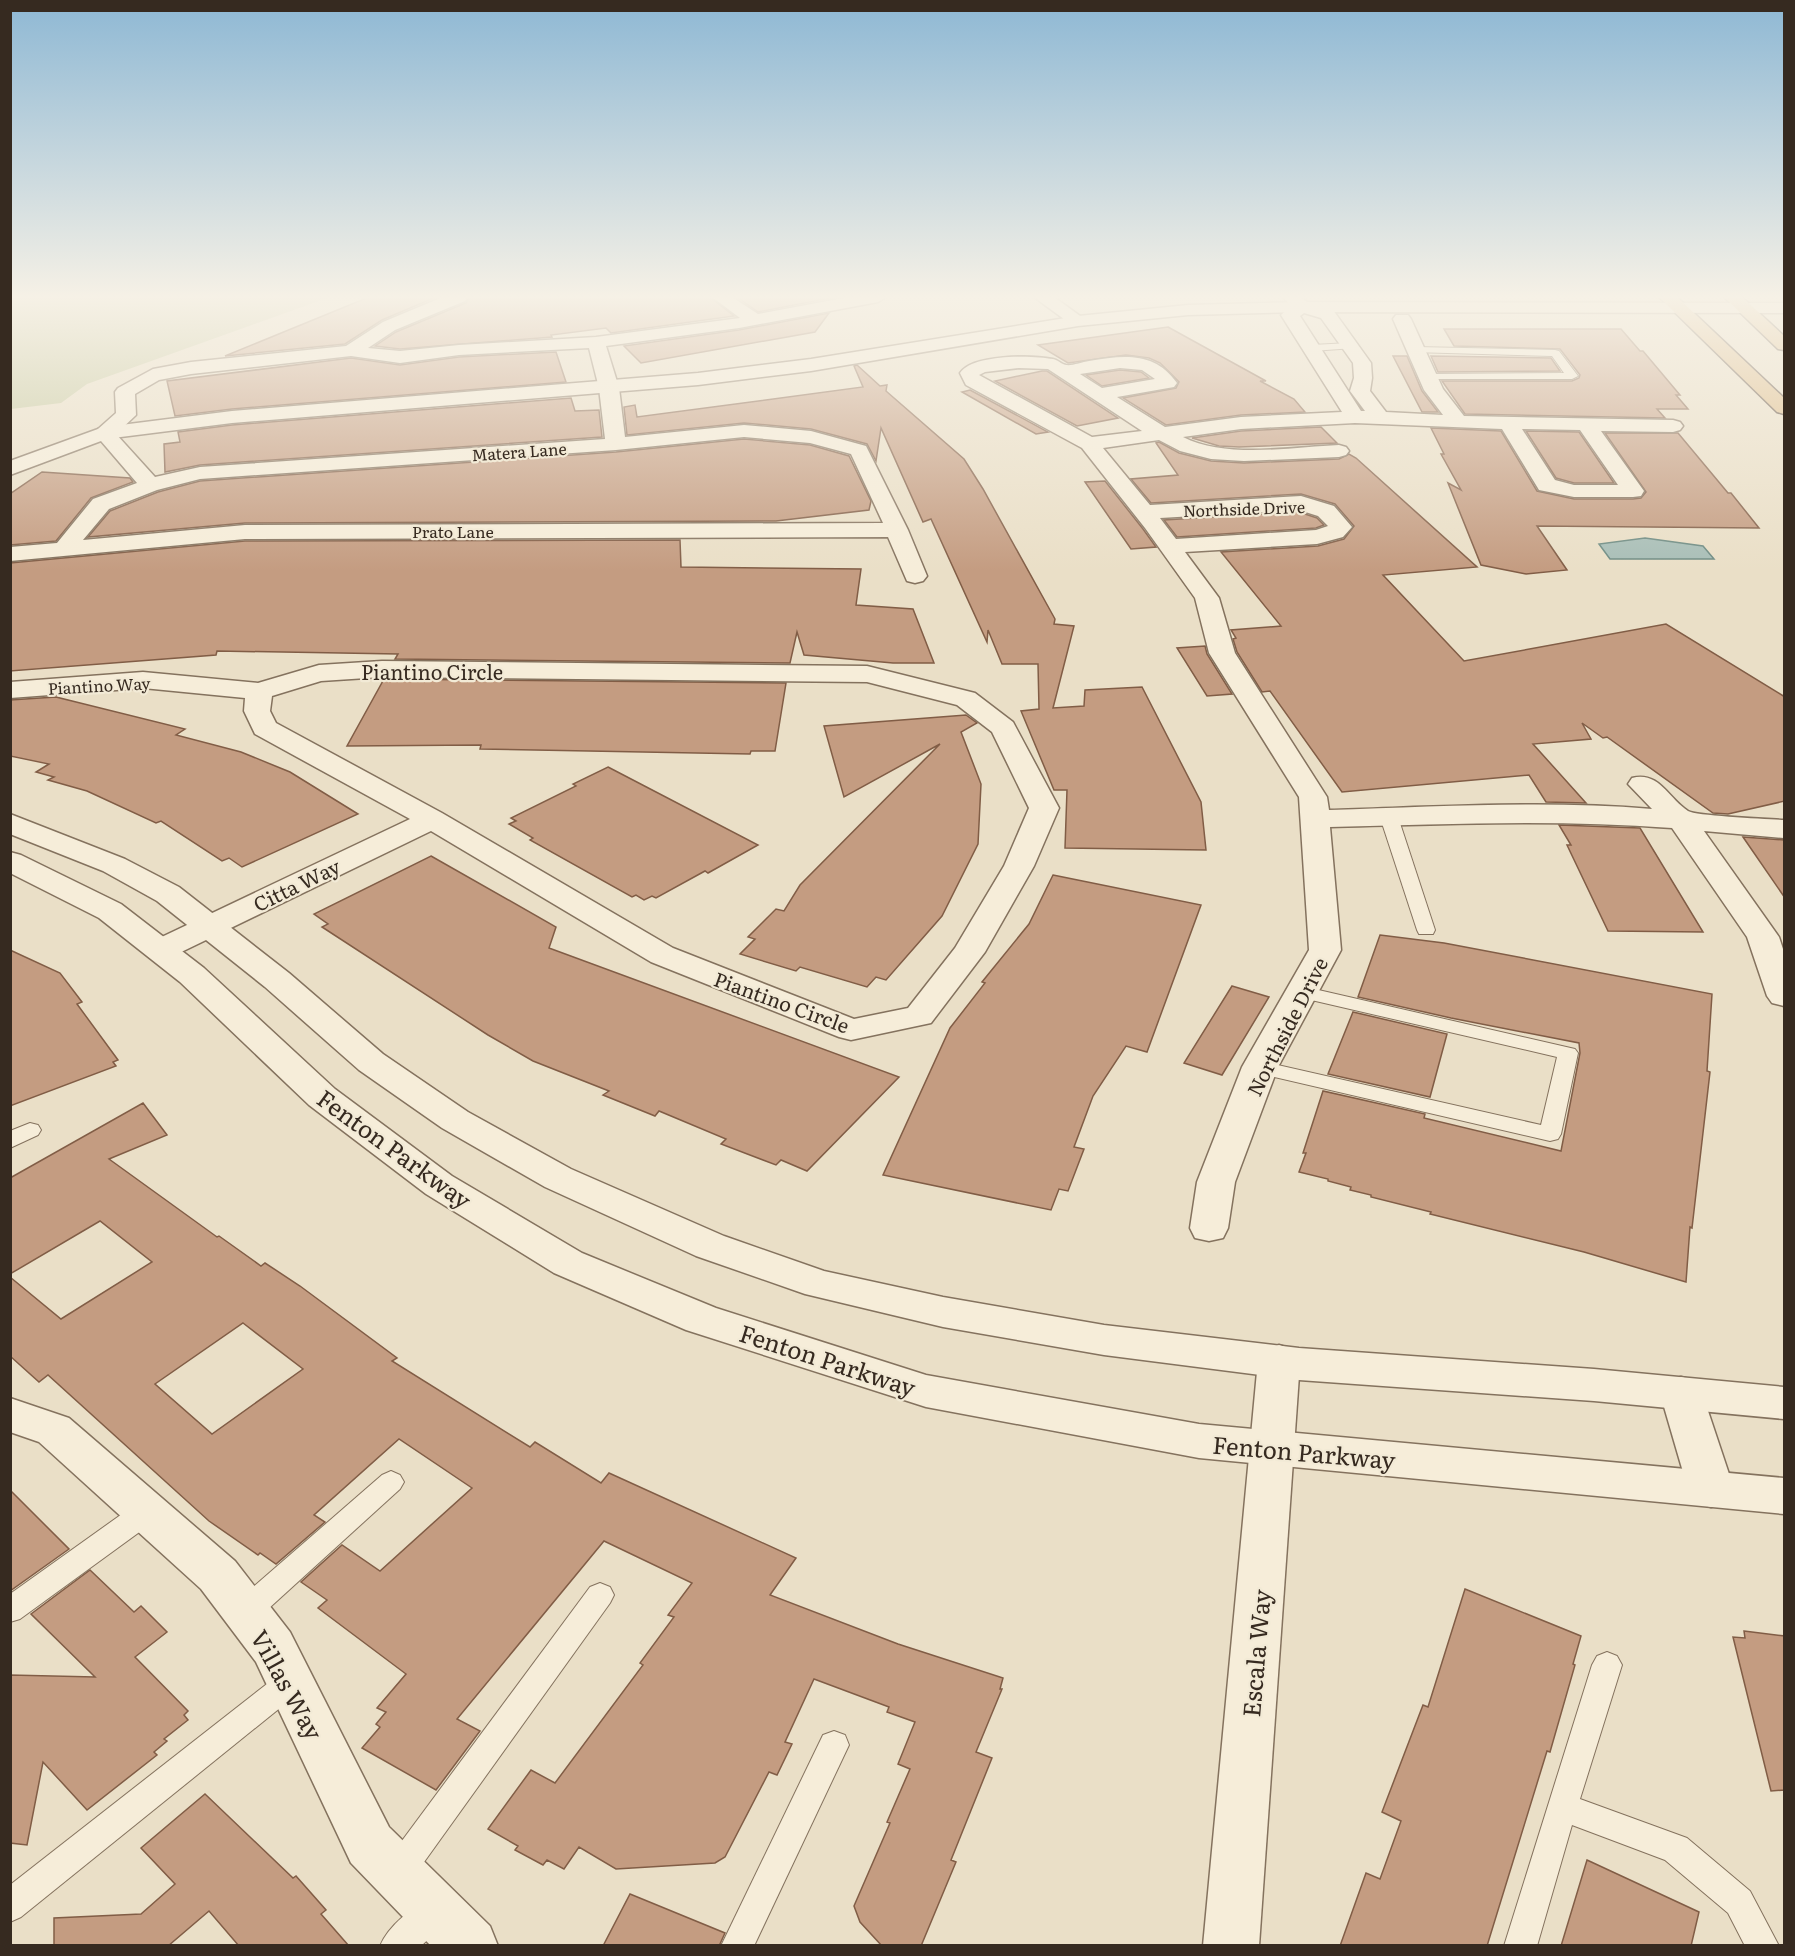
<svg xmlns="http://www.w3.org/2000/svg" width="1795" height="1956" font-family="Literata,serif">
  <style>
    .green { fill: #c3c79c }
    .water { fill: #a8beb7; stroke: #6f8c84; stroke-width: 1.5 }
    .building { fill: #c49c81; stroke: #815d46; stroke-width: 1.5; fill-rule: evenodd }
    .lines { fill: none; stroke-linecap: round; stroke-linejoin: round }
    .service-casing { stroke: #84725e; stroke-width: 2 }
    .minor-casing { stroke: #84725e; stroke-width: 3 }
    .tertiary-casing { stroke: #84725e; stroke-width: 3 }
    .trunk-casing { stroke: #524032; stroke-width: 3 }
    .service { fill: #f6edd9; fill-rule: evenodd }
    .minor { fill: #f6edd9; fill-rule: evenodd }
    .tertiary { fill: #f6edd9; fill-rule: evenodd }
    .trunk { fill: #dcb882; fill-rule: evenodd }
    .labels { text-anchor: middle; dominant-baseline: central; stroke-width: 4.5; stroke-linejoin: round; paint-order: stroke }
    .far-street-label { font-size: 16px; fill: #362a20; stroke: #f2ead6 }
    .street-label { font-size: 20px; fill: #362a20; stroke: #f2ead6 }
    .near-street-label { font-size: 24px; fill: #362a20; stroke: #f2ead6 }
  </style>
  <rect width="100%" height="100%" fill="#eadfc7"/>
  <path class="green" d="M 11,297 L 330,297 L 87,384 L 61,403 L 11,409 Z"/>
  <path class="water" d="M 1645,538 L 1703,546 L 1714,559 L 1610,559 L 1599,544 Z"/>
  <g class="building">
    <path d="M 369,297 L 436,297 L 382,320 L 345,344 L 225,356 Z"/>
    <path d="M 469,297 L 710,297 L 734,316 L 611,333 L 606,328 L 551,335 L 552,337 L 400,349 L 375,346 L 396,332 L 466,303 Z"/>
    <path d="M 737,297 L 835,297 L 758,312 Z"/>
    <path d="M 829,313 L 815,332 L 641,363 L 624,346 L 739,330 Z"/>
    <path d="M 1168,327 L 1266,381 L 1260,381 L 1294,399 L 1305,412 L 1241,415 L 1166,425 L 1123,398 L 1176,388 L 1179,382 L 1160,363 L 1149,358 L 1126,355 L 1068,363 L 1038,345 Z"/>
    <path d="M 1444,329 L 1621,329 L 1640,351 L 1643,351 L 1680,395 L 1676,395 L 1688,409 L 1657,409 L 1665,418 L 1465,414 L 1442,381 L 1572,381 L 1579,378 L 1580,375 L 1560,349 L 1454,346 Z"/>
    <path d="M 556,352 L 566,382 L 232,409 L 175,416 L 167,381 L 351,358 L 400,365 L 459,357 Z"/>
    <path d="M 1393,356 L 1407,356 L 1422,391 L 1438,412 L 1422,412 Z"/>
    <path d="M 1431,356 L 1551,358 L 1560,371 L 1438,372 Z"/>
    <path d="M 857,365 L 880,386 L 887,385 L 886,391 L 964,459 L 983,489 L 1055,619 L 1054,624 L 1074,626 L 1053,708 L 1084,706 L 1085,690 L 1142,687 L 1201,802 L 1206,850 L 1065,848 L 1067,790 L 1054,790 L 1021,711 L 1039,709 L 1038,664 L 1002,664 L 988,630 L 987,642 L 931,519 L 923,522 L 881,428 L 876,461 L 867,444 L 811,429 L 744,423 L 627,435 L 624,407 L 635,405 L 637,417 L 863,387 L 854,366 Z"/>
    <path d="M 1120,370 L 1141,372 L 1149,378 L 1102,386 L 1086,375 Z"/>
    <path d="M 1042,371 L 1047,371 L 1118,418 L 1077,426 L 995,381 Z"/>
    <path d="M 970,390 L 1048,432 L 1036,434 L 962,392 Z"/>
    <path d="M 571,398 L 575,411 L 599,410 L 602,437 L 200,465 L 165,472 L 164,444 L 180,442 L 178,432 L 232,425 Z"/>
    <path d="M 1321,427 L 1337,443 L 1239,447 L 1219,446 L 1192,438 L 1241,431 Z"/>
    <path d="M 1431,428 L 1501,431 L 1537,491 L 1574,499 L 1633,499 L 1641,498 L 1646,492 L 1605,433 L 1678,433 L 1728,493 L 1731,493 L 1759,528 L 1537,526 L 1567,570 L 1526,574 L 1481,565 L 1448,483 L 1461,490 L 1441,454 L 1444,454 Z"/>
    <path d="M 1526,431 L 1579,432 L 1614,483 L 1574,483 L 1556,478 Z"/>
    <path d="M 744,439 L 810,445 L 849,456 L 871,501 L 869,510 L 776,521 L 245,523 L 88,537 L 110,511 L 158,492 L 200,481 L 616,452 Z"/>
    <path d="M 1159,442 L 1179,453 L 1211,461 L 1244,463 L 1339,459 L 1349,454 L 1356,458 L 1477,567 L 1383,575 L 1464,661 L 1666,624 L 1785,697 L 1785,801 L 1728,814 L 1713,813 L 1607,737 L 1603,738 L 1582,723 L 1591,739 L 1533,744 L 1586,803 L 1546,802 L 1529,775 L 1342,792 L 1270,691 L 1262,692 L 1237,652 L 1233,639 L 1236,638 L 1231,630 L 1281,626 L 1221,552 L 1318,546 L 1344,539 L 1354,526 L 1335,504 L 1301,494 L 1151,503 L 1131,479 L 1178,475 L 1156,443 Z"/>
    <path d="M 42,472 L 130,478 L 133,482 L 91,498 L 56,541 L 10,545 L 10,494 Z"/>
    <path d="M 1105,481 L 1143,529 L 1156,547 L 1131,549 L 1085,482 Z"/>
    <path d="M 1299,512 L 1317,518 L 1324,525 L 1316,528 L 1177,537 L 1164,520 Z"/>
    <path d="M 680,540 L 681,567 L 861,569 L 856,605 L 913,609 L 934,663 L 893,663 L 804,655 L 797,632 L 790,663 L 395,659 L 398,654 L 217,651 L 216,655 L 10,671 L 10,563 L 245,541 Z"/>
    <path d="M 1205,646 L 1207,654 L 1232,694 L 1207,696 L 1177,648 Z"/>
    <path d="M 384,679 L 786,683 L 775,751 L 751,751 L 750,754 L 480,749 L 481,745 L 347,746 Z"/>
    <path d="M 56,697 L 185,729 L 176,735 L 241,752 L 290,772 L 358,814 L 242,867 L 229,858 L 222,861 L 161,821 L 156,823 L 87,791 L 48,780 L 54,777 L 36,772 L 49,764 L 10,756 L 10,700 Z"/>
    <path d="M 966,715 L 977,723 L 961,732 L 981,784 L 978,844 L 942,916 L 886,980 L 876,977 L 867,987 L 800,967 L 796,971 L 740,954 L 755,939 L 748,937 L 776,909 L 784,911 L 800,885 L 940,744 L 844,797 L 824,726 Z"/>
    <path d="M 608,767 L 758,845 L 708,873 L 705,871 L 656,898 L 652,896 L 644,900 L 636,895 L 632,897 L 530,840 L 533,838 L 509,824 L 516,821 L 511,818 L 576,786 L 573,784 Z"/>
    <path d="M 1559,825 L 1640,828 L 1703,932 L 1608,931 L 1567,845 L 1571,845 Z"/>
    <path d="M 1743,837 L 1785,840 L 1785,898 Z"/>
    <path d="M 431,856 L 556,927 L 549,948 L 899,1077 L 807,1171 L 781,1160 L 776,1165 L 721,1144 L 726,1139 L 659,1111 L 655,1116 L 603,1095 L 609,1091 L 533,1061 L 488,1035 L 322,927 L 328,924 L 314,914 Z"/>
    <path d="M 1053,875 L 1201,905 L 1147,1052 L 1126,1046 L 1093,1096 L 1074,1147 L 1084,1149 L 1068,1191 L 1059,1189 L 1051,1210 L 883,1175 L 950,1028 L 985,983 L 982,982 L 1029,924 Z"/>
    <path d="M 1380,935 L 1444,943 L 1712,994 L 1707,1071 L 1710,1072 L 1692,1228 L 1690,1227 L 1686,1282 L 1584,1252 L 1430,1214 L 1431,1212 L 1371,1197 L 1371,1195 L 1350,1190 L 1351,1187 L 1328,1181 L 1328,1179 L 1299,1172 L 1306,1153 L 1303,1153 L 1323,1091 L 1425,1114 L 1424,1118 L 1561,1151 L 1580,1053 L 1579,1043 L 1451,1018 L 1358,997 Z"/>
    <path d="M 10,950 L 60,973 L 82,1002 L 77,1004 L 118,1060 L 113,1062 L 116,1066 L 10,1106 Z"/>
    <path d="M 1232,986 L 1269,997 L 1222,1075 L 1184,1063 Z"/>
    <path d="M 1353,1012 L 1447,1034 L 1430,1097 L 1328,1074 Z"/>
    <path d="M 143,1103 L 167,1135 L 109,1159 L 217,1237 L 219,1236 L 261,1266 L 265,1263 L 300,1286 L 397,1358 L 392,1361 L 530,1447 L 535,1442 L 601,1483 L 609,1473 L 796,1558 L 770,1595 L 898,1644 L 1003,1678 L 1000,1689 L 1002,1689 L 976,1752 L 992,1758 L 951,1860 L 956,1862 L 921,1946 L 882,1946 L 860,1922 L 854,1906 L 890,1823 L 887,1822 L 910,1769 L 898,1764 L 915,1722 L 887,1712 L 889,1707 L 814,1679 L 785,1742 L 792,1744 L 777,1775 L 769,1772 L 725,1857 L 715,1863 L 616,1869 L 579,1847 L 564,1869 L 547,1860 L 543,1865 L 515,1850 L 518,1846 L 488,1829 L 531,1770 L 555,1783 L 643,1665 L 640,1663 L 674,1617 L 668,1615 L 692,1583 L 604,1541 L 457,1719 L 480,1731 L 436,1790 L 362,1748 L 380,1727 L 376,1724 L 386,1712 L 377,1708 L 406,1674 L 318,1608 L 327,1600 L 301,1582 L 342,1545 L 380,1571 L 472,1488 L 399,1439 L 314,1515 L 325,1522 L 276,1564 L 260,1553 L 258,1555 L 209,1521 L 48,1375 L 39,1382 L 10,1356 L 10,1277 L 61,1319 L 152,1262 L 100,1221 L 10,1274 L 10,1178 ZM 243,1323 L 303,1369 L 212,1434 L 155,1384 Z"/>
    <path d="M 10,1490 L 69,1549 L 10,1591 Z"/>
    <path d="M 90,1570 L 134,1612 L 141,1606 L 167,1632 L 135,1657 L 188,1711 L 184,1715 L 188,1720 L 164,1739 L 167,1741 L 154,1752 L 157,1755 L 87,1810 L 43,1762 L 27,1845 L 10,1843 L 10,1675 L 95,1677 L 31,1614 Z"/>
    <path d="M 1465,1589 L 1581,1636 L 1573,1664 L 1575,1665 L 1550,1752 L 1547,1751 L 1487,1946 L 1340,1946 L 1366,1873 L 1380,1879 L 1401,1821 L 1382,1812 L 1423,1705 L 1428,1707 Z"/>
    <path d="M 1744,1631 L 1785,1636 L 1785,1790 L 1771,1791 L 1733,1637 L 1745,1638 Z"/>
    <path d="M 205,1794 L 293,1878 L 296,1876 L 326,1910 L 321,1914 L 349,1946 L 239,1946 L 209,1911 L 168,1946 L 54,1946 L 54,1918 L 141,1914 L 175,1884 L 141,1848 Z"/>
    <path d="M 1587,1860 L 1699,1912 L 1691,1946 L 1561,1946 Z"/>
    <path d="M 630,1894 L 725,1933 L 719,1946 L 603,1946 Z"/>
  </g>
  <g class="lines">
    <g class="service-casing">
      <g id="service">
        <path d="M 1350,343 L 1354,344 L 1354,348 L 1312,351 L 1307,348 L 1312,345 Z"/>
        <path d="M 1416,347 L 1555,350 L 1559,351 L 1578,376 L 1572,379 L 1428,379 L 1424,378 L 1424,374 L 1564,373 L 1552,356 L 1412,352 L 1412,348 Z"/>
        <path d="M 1389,812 L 1395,813 L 1398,817 L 1435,930 L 1433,934 L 1419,934 L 1417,930 L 1380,817 L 1383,813 Z"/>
        <path d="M 1301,986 L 1575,1049 L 1578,1053 L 1561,1134 L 1558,1139 L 1550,1141 L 1253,1072 L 1250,1067 L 1253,1062 L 1260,1061 L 1541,1125 L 1557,1057 L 1294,996 L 1291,992 L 1294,988 Z"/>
        <path d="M 30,1123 L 38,1125 L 41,1130 L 38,1135 L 10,1148 L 10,1131 Z"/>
        <path d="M 391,1471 L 400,1475 L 404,1482 L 400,1489 L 256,1620 L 246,1623 L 236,1620 L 232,1611 L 236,1602 L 382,1475 Z"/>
        <path d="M 146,1501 L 156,1504 L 159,1512 L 156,1520 L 20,1619 L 10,1622 L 10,1594 L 136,1504 Z"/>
        <path d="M 600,1583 L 610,1587 L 614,1595 L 610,1603 L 409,1883 L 398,1887 L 387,1883 L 382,1872 L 387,1861 L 590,1587 Z"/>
        <path d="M 1607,1652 L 1617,1656 L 1622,1665 L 1580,1799 L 1687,1838 L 1750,1891 L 1779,1946 L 1745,1946 L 1728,1913 L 1665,1860 L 1572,1825 L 1537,1946 L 1504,1946 L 1592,1665 L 1597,1656 Z"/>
        <path d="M 291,1669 L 301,1673 L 306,1682 L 301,1691 L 21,1917 L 10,1922 L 10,1885 L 281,1673 Z"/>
        <path d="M 834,1731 L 845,1735 L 849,1745 L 754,1946 L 721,1946 L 823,1735 Z"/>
        <path d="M 434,1897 L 445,1902 L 450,1913 L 445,1924 L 421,1946 L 380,1946 C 388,1926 414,1905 434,1897 Z"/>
      </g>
    </g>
    <g class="minor-casing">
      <g id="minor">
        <path d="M 443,297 L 467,297 L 465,301 L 395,330 L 368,348 L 400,351 L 459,345 L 596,337 L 740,318 L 712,297 L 732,297 L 758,314 L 849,297 L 886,297 L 878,302 L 739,328 L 606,346 L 619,388 L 625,437 L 744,425 L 811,431 L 866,446 L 908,530 L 927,576 L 923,581 L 915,583 L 907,581 L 888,537 L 245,539 L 10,561 L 10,547 L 57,543 L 93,499 L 137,483 L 101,441 L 10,475 L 10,461 L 98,429 L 116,413 L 115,392 L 118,388 L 153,369 L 191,362 L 346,346 L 383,322 ZM 589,348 L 599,388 L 605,439 L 200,467 L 155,477 L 116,434 L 136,415 L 135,394 L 159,380 L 191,374 L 351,356 L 400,363 L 459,355 ZM 744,437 L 810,443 L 851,454 L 883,523 L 245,525 L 83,540 L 109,509 L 157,490 L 200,479 L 616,450 Z"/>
        <path d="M 1034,297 L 1054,297 L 1087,321 L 1084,325 L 1072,325 Z"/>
        <path d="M 1283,297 L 1301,297 L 1308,303 L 1333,310 L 1371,363 L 1372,378 L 1370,391 L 1386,412 L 1443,415 L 1424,390 L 1393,319 L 1396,315 L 1408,315 L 1411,319 L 1443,389 L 1464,416 L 1673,420 L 1680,422 L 1683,426 L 1680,430 L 1673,432 L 1601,431 L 1644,491 L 1641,496 L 1633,497 L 1574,497 L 1539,490 L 1502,429 L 1355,423 L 1241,429 L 1183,437 C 1225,459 1293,447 1339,445 L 1346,447 L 1349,451 L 1346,455 L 1339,457 L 1244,461 L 1211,459 L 1180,451 L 1159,440 L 1103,448 L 1150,505 L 1301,496 L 1334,506 L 1352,527 L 1343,537 L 1317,544 L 1185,552 L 1219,598 L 1235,653 L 1327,797 L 1329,810 C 1436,807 1545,800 1652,809 L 1628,784 L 1632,778 C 1659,771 1668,798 1688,811 C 1696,816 1769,819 1784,820 L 1784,838 L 1704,831 L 1779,937 L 1784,952 L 1784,1006 L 1772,1003 L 1767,996 L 1747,937 L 1672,828 C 1558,819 1444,824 1330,827 L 1341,950 L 1278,1067 L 1235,1182 L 1228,1228 L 1223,1238 L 1209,1241 L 1195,1238 L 1190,1228 L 1197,1182 L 1242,1067 L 1309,950 L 1299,797 L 1209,653 L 1195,598 L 1145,528 L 1082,448 L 966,385 L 960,373 C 972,354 1032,355 1053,359 C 1058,360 1061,364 1066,365 C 1072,366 1082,362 1089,361 C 1123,355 1155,351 1177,383 L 1174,387 L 1117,397 L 1165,427 L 1241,417 L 1342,412 L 1281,315 L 1291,306 ZM 1304,313 L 1321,318 L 1353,363 L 1354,378 L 1350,391 L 1365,411 L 1361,411 L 1300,316 ZM 1019,368 L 1048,369 L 1142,431 L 1092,437 L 979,375 L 985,372 ZM 1120,368 L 1142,370 L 1155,379 L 1102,388 L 1080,374 ZM 1522,429 L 1580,430 L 1618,485 L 1574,485 L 1555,480 ZM 1299,510 L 1318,516 L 1328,526 L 1316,530 L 1176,539 L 1160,518 Z"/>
        <path d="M 382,661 L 867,666 L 975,693 L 1013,722 L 1059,808 L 1034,866 L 985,952 L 931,1023 L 851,1040 L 839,1037 L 651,962 L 431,831 L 171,957 L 160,960 L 149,957 L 144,950 L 149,943 L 410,819 L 255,734 L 244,711 L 245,698 L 143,688 L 10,698 L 10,682 L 143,672 L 258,683 L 319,665 ZM 382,677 L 867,682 L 957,705 L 992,732 L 1029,808 L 1004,866 L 955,948 L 908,1008 L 854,1019 L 673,948 L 442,813 L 276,723 L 270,711 L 272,696 L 321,681 Z"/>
        <path d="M 1279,1345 L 1294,1350 L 1300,1361 L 1259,1946 L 1203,1946 L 1258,1361 L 1264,1350 Z"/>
        <path d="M 1681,1377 L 1696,1381 L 1702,1393 L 1734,1489 L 1727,1502 L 1711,1507 L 1695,1502 L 1688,1489 L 1660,1393 L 1666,1381 Z"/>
        <path d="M 10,1398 L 69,1418 L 235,1561 L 290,1632 L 389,1827 L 490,1926 L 498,1946 L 431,1946 L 351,1863 L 256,1662 L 201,1589 L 39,1442 L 10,1432 Z"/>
      </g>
    </g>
    <g class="tertiary-casing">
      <g id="tertiary">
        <path d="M 1302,302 L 1784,303 L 1784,313 L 1302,312 L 1188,315 L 1078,326 L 811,371 L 698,385 L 232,423 L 105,439 L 98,437 L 95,433 L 98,429 L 105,427 L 232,411 L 698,373 L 811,359 L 1078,316 L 1188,305 Z"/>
        <path d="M 10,814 L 125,859 L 179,887 L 289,973 L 383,1054 L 468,1112 L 571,1169 L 724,1236 L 824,1271 L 943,1297 L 1104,1325 L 1299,1348 L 1594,1369 L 1784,1387 L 1784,1419 L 1594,1401 L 1299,1380 L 1104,1355 L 943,1327 L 805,1294 L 696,1256 L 545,1187 L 442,1128 L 359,1070 L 265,987 L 157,901 L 103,871 L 10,834 Z"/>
        <path d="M 10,852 L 21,855 L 121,904 L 204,968 L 335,1089 L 452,1176 L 582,1253 L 716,1308 L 926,1375 L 1199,1424 L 1784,1478 L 1784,1514 L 1199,1458 L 926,1407 L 686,1330 L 554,1273 L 426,1194 L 309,1105 L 180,982 L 99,918 L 10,873 Z"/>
      </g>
    </g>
    <g class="trunk-casing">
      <g id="trunk">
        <path d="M 1659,297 L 1677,297 L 1784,398 L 1784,414 L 1777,412 Z"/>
        <path d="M 1724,297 L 1742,297 L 1784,336 L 1784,350 L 1778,349 Z"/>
      </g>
    </g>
    <use href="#service" class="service"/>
    <use href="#minor" class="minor"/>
    <use href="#tertiary" class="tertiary"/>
    <use href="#trunk" class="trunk"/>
  </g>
  <linearGradient id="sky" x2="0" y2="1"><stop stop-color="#8eb8d4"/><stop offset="0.52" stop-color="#f6f1e6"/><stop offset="1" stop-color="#f6f1e6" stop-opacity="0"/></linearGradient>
  <rect width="1795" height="571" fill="url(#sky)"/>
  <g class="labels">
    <g class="far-street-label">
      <text transform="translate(519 451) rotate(-4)">Matera Lane</text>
      <text transform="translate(1244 508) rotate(-2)">Northside Drive</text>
      <text x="453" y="531">Prato Lane</text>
      <text transform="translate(99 685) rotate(-3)">Piantino Way</text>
    </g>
    <g class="street-label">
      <text x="432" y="671">Piantino Circle</text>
      <text transform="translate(296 884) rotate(-26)">Citta Way</text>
      <text transform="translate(782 1001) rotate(20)">Piantino Circle</text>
      <text transform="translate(1286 1026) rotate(-63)">Northside Drive</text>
    </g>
    <g class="near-street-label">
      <text transform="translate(395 1148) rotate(36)">Fenton Parkway</text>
      <text transform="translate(828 1359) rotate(18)">Fenton Parkway</text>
      <text transform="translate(1304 1451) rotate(5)">Fenton Parkway</text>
      <text transform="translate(1255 1653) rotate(-85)">Escala Way</text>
      <text transform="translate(288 1684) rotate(61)">Villas Way</text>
    </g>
  </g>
  <rect width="1795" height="1956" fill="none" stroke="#362a20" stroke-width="24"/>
</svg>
